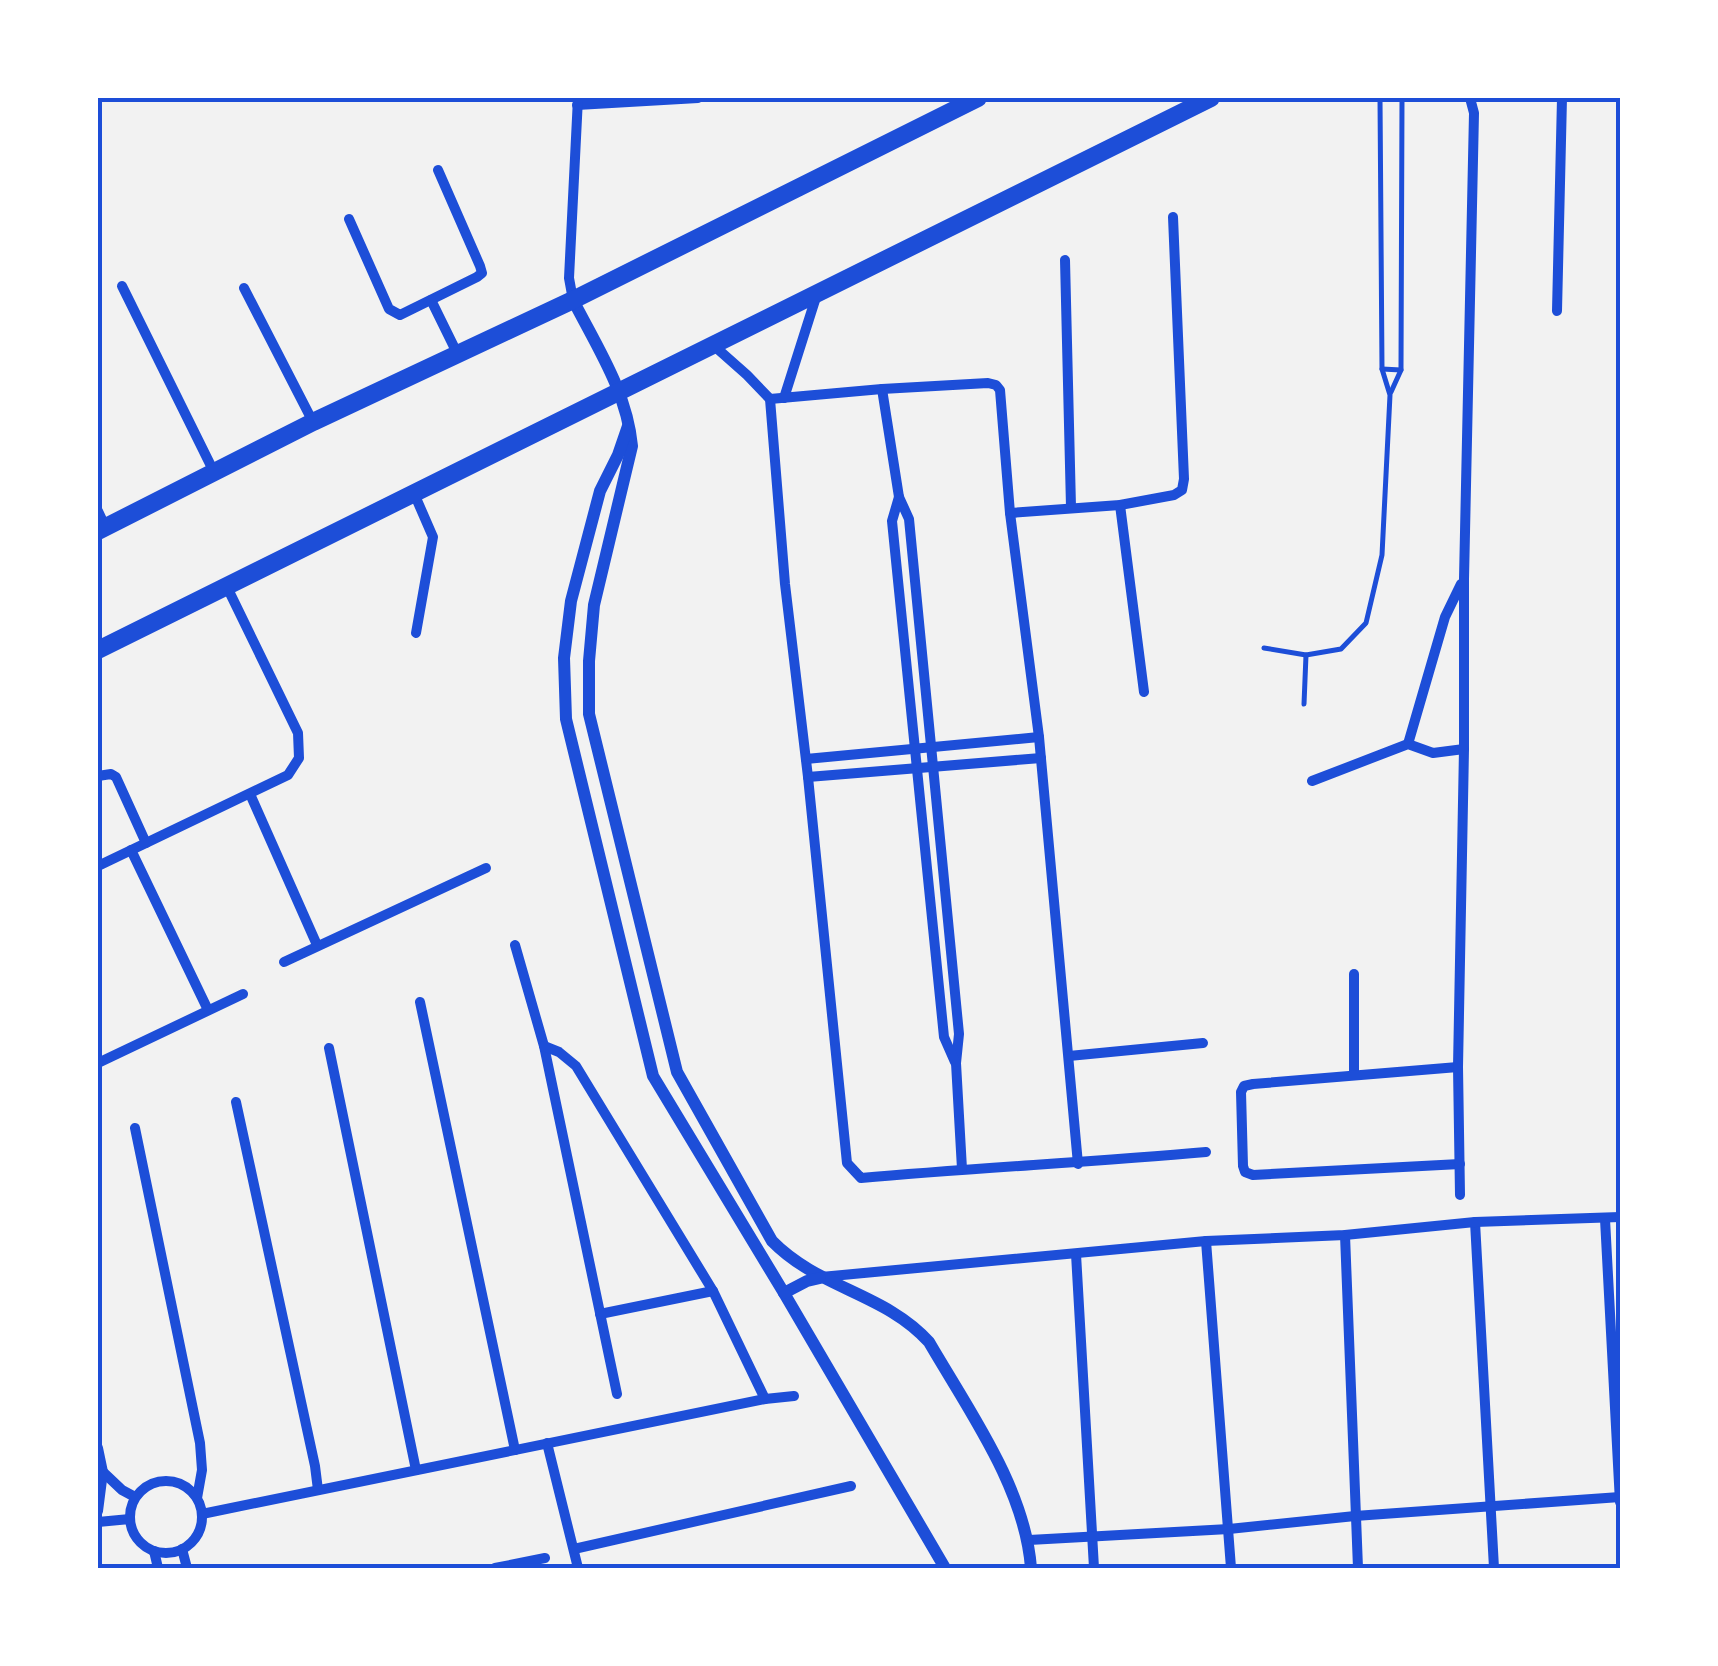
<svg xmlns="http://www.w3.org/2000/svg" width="1718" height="1666" font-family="'Roboto Serif',serif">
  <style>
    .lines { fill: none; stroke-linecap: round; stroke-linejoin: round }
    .service { stroke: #1d4ed8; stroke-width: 5 }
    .minor { stroke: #1d4ed8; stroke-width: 10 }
    .tertiary { stroke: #1d4ed8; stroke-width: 12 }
    .primary { stroke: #1d4ed8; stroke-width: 18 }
    .neatline { fill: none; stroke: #1d4ed8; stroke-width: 4 }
  </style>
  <rect width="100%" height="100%" fill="#f2f2f2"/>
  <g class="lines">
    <g class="service">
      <path d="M 1382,369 L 1401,370"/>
      <path d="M 1391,392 L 1401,370 L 1402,98"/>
      <path d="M 1264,648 L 1306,655 L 1341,649 L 1366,623 L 1382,555 L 1390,395 L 1382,369 L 1380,98"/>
      <path d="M 1304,704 L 1306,655"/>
    </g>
    <g class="minor">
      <path d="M 577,105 L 698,98"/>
      <path d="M 349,219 L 389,309 L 400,315 L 477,277 L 482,273 L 480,266 L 438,170"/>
      <path d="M 1065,260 L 1071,507"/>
      <path d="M 122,286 L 214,472"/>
      <path d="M 244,288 L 313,422"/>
      <path d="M 431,300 L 458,355"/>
      <path d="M 573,300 L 569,278 L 578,98"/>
      <path d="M 1557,311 L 1562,98"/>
      <path d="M 712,344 L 747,375 L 770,399 L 785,584 L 808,777 L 847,1163 L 861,1178 C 976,1168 1091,1162 1206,1152"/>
      <path d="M 882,389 L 899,497 L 909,519 L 959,1034 L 956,1063 L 962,1169"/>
      <path d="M 784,398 L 817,294"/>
      <path d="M 770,399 L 882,389 L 988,383 L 996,385 L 1000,390 L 1010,513 L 1039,737 L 1078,1164"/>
      <path d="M 413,491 L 433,537 L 416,633"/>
      <path d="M 899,497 L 892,521 L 944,1037 L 955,1062"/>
      <path d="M 1120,505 L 1144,692"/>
      <path d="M 98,511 L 105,526"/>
      <path d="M 1010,513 L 1120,505 L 1174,495 L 1182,490 L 1184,479 L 1173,217"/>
      <path d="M 1408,744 L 1445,617 L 1461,584"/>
      <path d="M 806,759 L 1039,737"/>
      <path d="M 98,776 L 111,774 L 116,777 L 146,843"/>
      <path d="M 808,777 L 1041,758"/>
      <path d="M 1312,781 L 1408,744 L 1433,753 L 1464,749"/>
      <path d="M 250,794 L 317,945"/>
      <path d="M 131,850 L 208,1010"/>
      <path d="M 98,866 L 288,775 L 299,758 L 298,733 L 226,585"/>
      <path d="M 515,945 L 544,1046 L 617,1394"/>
      <path d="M 284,962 L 486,868"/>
      <path d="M 1354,974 L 1354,1074"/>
      <path d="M 420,1002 L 515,1450"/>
      <path d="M 544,1046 L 559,1052 L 576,1066 L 713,1291 L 765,1399"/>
      <path d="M 329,1048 L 416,1470"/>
      <path d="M 1069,1056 L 1203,1043"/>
      <path d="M 98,1063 L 243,994"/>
      <path d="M 1458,1067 L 1253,1084 L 1244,1086 L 1241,1092 L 1243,1166 L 1245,1172 L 1253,1175 L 1460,1164"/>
      <path d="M 236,1102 L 315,1466 L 318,1490"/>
      <path d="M 135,1128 L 200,1443 L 202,1470 L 197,1498"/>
      <path d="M 1460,1195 L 1458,1067 L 1464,749 L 1464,579 L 1474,113 L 1470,98"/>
      <path d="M 1605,1219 L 1620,1502"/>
      <path d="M 1475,1222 L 1494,1568"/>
      <path d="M 1345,1235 L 1358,1568"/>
      <path d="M 1206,1241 L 1231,1568"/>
      <path d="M 1076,1254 L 1094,1568"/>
      <path d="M 821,1277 L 1206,1241 L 1345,1235 L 1475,1222 L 1620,1217"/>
      <path d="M 600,1314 L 713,1291"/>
      <path d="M 547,1443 L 578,1568"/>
      <path d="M 98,1448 L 103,1472 L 98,1511"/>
      <path d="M 103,1472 L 122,1490 L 135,1497"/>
      <circle cx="166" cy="1517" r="36"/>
      <path d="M 202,1514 L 765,1399 L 794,1396"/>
      <path d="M 98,1522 L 130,1519"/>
      <path d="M 1029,1540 L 1229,1529 L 1355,1516 L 1620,1497"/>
      <path d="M 182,1549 L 187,1568"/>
      <path d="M 574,1549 L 851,1486"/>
      <path d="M 154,1551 L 158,1568"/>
      <path d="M 495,1568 L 545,1558"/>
    </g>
    <g class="tertiary">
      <path d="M 573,300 C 597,347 627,392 632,446 L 594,605 L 589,661 L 589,714 L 677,1072 L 772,1241 C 819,1289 885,1293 929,1342 C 969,1411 1025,1488 1031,1568"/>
      <path d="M 628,426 L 618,455 L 600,491 L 571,601 L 564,658 L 566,719 L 653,1076 L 784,1293 L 945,1568"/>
      <path d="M 784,1293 L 807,1281 L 820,1278"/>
    </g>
    <g class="primary">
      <path d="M 98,531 L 313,422 L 573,300 L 978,98"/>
      <path d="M 98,650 L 1211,98"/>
    </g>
  </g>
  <rect width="1718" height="1666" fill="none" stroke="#ffffff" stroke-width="200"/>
  <rect x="100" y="100" width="1518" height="1466" class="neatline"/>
</svg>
